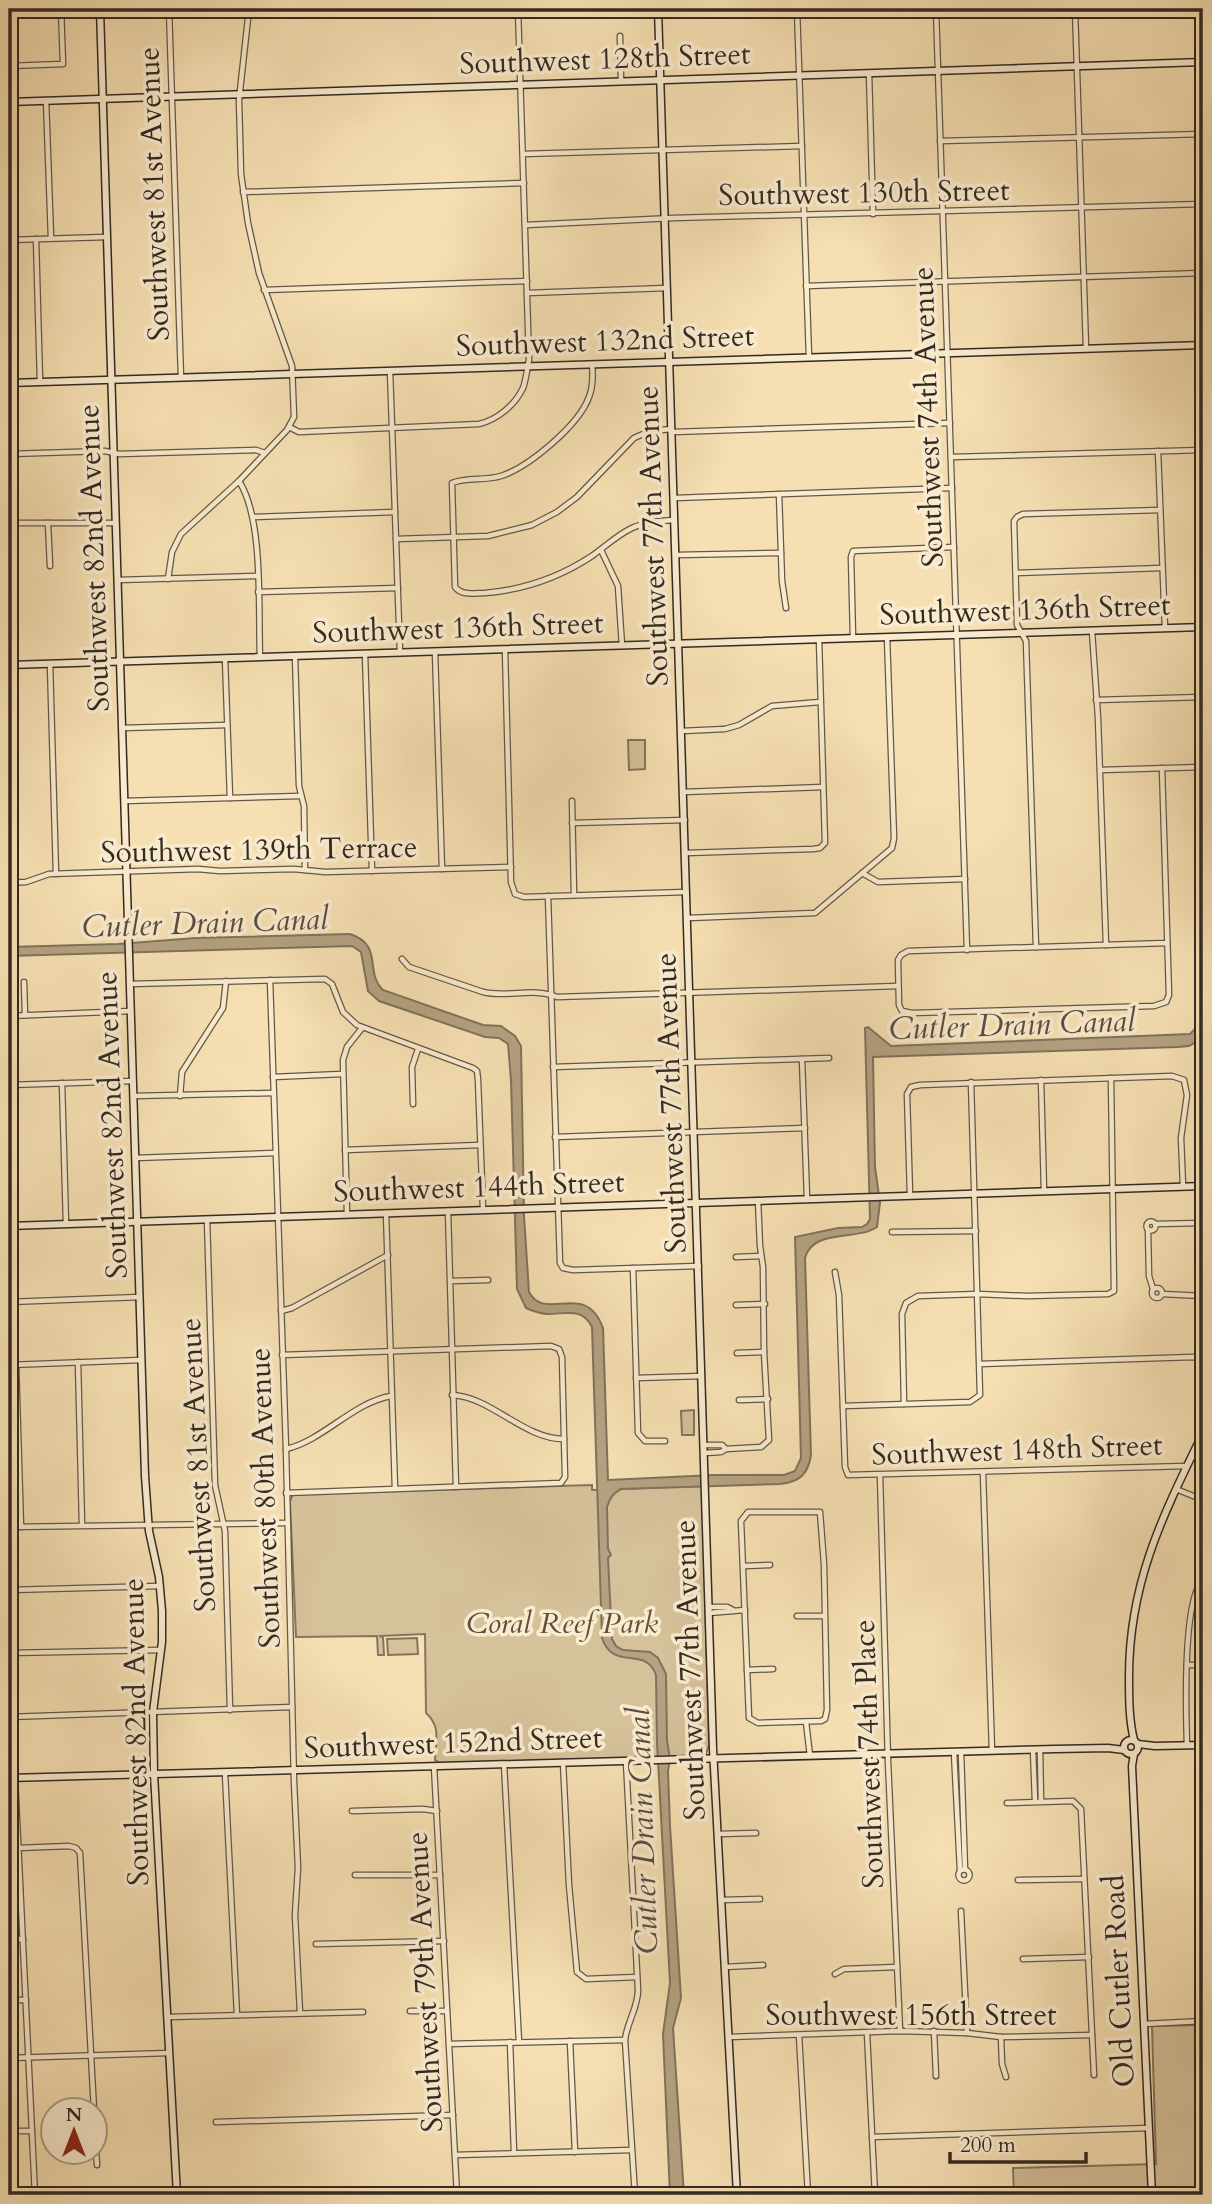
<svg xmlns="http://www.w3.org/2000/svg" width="1212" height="2204" font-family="Cardo,serif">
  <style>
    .green { fill: #d5c19a; stroke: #84755e; stroke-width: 2 }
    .water { fill: #b4a282; stroke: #81725c; stroke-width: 2 }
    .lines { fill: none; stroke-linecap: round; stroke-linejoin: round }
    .street-casing { stroke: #645746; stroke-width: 7 }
    .secondary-casing { stroke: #342922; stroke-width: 9 }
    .street { stroke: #f9ebce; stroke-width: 4.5 }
    .secondary { stroke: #f9ebce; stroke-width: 6 }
    .labels { text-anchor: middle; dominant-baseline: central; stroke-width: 7; stroke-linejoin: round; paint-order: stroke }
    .street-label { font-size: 30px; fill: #342922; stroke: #f9ebce }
    .park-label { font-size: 30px; font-style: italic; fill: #5c4f40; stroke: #f9ebce }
    .water-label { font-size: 32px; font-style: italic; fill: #5a4d3f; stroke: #f9ebce }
  </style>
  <rect width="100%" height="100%" fill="#f6e0b3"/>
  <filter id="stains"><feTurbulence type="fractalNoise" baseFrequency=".00286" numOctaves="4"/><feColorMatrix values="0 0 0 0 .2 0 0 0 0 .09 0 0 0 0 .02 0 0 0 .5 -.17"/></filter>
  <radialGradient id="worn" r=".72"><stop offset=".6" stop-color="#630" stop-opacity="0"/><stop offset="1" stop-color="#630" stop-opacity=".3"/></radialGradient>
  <g class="green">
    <path d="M 628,740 L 645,740 L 645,769 L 629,770 Z"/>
    <path d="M 694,1410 L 694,1435 L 682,1435 L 681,1411 Z"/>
    <path d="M 592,1485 L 592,1490 L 702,1486 L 709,1745 L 706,1754 L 697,1756 L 440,1763 L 435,1760 C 436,1741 441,1726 426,1713 L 425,1634 L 379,1636 L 383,1637 L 384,1655 L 378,1655 L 377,1636 L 296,1637 L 290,1501 L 293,1494 Z"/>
    <path d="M 417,1638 L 418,1654 L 388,1655 L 387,1639 Z"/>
    <path d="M 1203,2025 L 1203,2195 L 1014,2195 L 1013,2168 L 1156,2164 L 1152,2026 Z"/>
  </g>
  <path class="water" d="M 1203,802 L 1203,1038 L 1189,1046 L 1178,1047 L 873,1057 L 875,1167 L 880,1203 L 877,1227 C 857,1241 813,1228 805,1258 L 811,1455 C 808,1475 799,1482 780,1484 L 621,1489 C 613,1493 610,1498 607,1507 L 608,1549 L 611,1555 L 608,1558 L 612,1639 L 616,1646 L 623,1650 L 650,1652 L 658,1658 L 666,1674 L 667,1741 L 670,1759 L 668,1771 L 670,1826 L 681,1998 L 673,2028 L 684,2195 L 670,2195 L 663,2034 L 670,1983 L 657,1742 L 656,1675 C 646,1645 613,1672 602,1638 L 592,1327 C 582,1307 566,1314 548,1314 C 540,1314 533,1311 526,1308 L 517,1289 L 511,1080 L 508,1044 L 499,1038 L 485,1037 L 379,1001 L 368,991 L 361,952 L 352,946 L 9,956 L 9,947 L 118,944 L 196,938 L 350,934 C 384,945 364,972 383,990 L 483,1025 L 501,1026 L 515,1036 L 521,1046 L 524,1216 L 529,1292 C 545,1323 585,1279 603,1328 L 608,1480 L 714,1475 L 784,1475 L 795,1471 L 801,1458 L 795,1237 L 838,1228 L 862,1227 L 867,1224 L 870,1219 L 865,1028 L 868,1027 L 891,1046 L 1190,1034 L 1198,1026 L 1201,1012 L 1195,823 L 1199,808 Z"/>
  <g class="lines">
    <g class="street-casing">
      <g id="street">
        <path d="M 169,9 L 181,378"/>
        <path d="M 797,9 L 809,357"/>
        <path d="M 936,9 L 967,950"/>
        <path d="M 1075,9 L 1086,348"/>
        <path d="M 518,15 L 585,12"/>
        <path d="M 620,36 L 621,81"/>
        <path d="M 9,66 L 63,64 L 61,9"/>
        <path d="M 869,73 L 873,214"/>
        <path d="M 46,100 L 51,238"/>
        <path d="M 940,141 L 1203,134"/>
        <path d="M 523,154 L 802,146"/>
        <path d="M 243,192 L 524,183"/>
        <path d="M 526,225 L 673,218 L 1203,204"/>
        <path d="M 36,239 L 40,382"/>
        <path d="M 9,240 L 106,237"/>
        <path d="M 806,286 L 1203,273"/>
        <path d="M 264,290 L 527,281"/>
        <path d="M 527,293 L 667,288"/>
        <path d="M 592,364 C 593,375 593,387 589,397 C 579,425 529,467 501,476 C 485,481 467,477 452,483 L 455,587 C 462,596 474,593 485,593 C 522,590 560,577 592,556 C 605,547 617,535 632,528 C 645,522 660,521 674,520"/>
        <path d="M 390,371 L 400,653"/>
        <path d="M 289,427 L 299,432 L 479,424 C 497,420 515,405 523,388 C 526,380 527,369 529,360 L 518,9"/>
        <path d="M 673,432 L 950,423"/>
        <path d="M 1158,451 L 1165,628"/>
        <path d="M 9,454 L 105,451 L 119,454 L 256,450 L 265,453"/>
        <path d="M 951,457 L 1203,450"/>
        <path d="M 239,481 C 264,520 258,609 260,657"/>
        <path d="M 779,494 L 782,581 L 786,608"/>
        <path d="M 675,498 L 952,488"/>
        <path d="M 254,517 L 395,512"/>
        <path d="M 9,523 L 115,523"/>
        <path d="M 48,523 L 50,566"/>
        <path d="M 396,539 L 488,536 L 532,525 L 557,512 L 577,497 L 634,438 L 650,431 L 672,429"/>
        <path d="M 601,550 L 618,586 L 622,646"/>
        <path d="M 677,555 L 781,553"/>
        <path d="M 1016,573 L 1162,568"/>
        <path d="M 168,579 L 172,552 L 181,534 L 239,481 L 287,430 L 294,417 L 292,366 L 259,273 L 248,223 L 241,174 L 239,100 L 249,9"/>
        <path d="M 118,580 L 257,576"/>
        <path d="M 258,592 L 398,588"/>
        <path d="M 1092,631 L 1098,718 L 1106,945"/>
        <path d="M 853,638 L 851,557 L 853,551 L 954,547"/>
        <path d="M 505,649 L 511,882 L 515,894 L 524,897 L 686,892"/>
        <path d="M 435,652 L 442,869"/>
        <path d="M 365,654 L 372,871"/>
        <path d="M 295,656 L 299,786 L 304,806 L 305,870"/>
        <path d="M 225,658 L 230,798"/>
        <path d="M 50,664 L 56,874"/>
        <path d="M 1096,700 L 1203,697"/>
        <path d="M 122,728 L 227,725"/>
        <path d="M 682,731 L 725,729 L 739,725 L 772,706 L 820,702"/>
        <path d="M 1162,768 L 1169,995 L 1166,1002 L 1154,1006 L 912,1013 L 902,1011 L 899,1005 L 898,960 L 901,955 L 908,951 L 1167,943"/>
        <path d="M 1100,770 L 1203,767"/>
        <path d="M 684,792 L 823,787"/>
        <path d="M 124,801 L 300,796"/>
        <path d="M 572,801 L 574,895"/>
        <path d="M 572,823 L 685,820"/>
        <path d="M 686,853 L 813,849 L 820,848 L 825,843 L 819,639"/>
        <path d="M 862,873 L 878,882 L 965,879"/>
        <path d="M 9,883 L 26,882 L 49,874 L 198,869 L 220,871 L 294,869 L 325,872 L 511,867"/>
        <path d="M 548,896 L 560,1263 L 563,1268 L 573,1270 L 699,1266"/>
        <path d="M 688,918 L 815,913 L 892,848 L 894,838 L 887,637"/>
        <path d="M 1036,947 L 1026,641 L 1017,625 L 1014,521 L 1017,517 L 1023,514 L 1160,510"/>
        <path d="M 402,959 L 409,967 L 483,992 C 507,998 533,987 557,997 L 898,986"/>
        <path d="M 270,980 L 286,1449 L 294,1782 L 298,1868 L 295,1915 L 300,2013"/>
        <path d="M 24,982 L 25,1015"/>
        <path d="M 130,984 L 325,979 L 332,984 L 343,1012 L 357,1025 L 473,1068 L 477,1071 L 478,1080 L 483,1209"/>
        <path d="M 9,1016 L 131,1011"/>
        <path d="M 802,1059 L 807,1198"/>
        <path d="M 553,1067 L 829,1058"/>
        <path d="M 273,1077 L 342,1074"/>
        <path d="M 1041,1080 L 1044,1191"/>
        <path d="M 62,1083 L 66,1224"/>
        <path d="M 9,1085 L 133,1081"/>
        <path d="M 133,1096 L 273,1093"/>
        <path d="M 180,1096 L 182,1072 L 223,1008 L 226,981"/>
        <path d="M 413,1104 L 412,1067 L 418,1049"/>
        <path d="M 555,1137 L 805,1128"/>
        <path d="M 345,1150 L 480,1145"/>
        <path d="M 135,1158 L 275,1153"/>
        <path d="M 910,1195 L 907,1094 L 911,1087 L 920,1085 L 1172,1076 L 1184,1080 L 1187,1095 L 1181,1138 L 1183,1186"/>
        <path d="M 448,1211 L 456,1487"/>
        <path d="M 386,1213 L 395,1489"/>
        <path d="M 347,1214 L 343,1060 L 347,1047 L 362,1028"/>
        <path d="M 207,1219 L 215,1485 L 225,1531 L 230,1710"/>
        <circle cx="1151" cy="1226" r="4.5"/>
        <path d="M 1155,1224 L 1203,1223"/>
        <path d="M 1148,1230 L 1149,1276 L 1153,1289"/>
        <path d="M 892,1232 L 976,1231"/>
        <path d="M 736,1257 L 761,1256"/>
        <path d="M 633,1268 L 638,1433 L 645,1441 L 665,1441"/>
        <path d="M 835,1272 L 839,1295 L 845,1467 L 848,1475 L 1187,1466"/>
        <path d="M 451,1281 L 488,1280"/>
        <circle cx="1157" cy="1293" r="5"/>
        <path d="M 1162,1294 L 1203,1296"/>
        <path d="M 9,1302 L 140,1297"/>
        <path d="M 736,1305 L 765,1304"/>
        <path d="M 281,1311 L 292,1308 L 388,1255"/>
        <path d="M 737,1353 L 764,1352"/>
        <path d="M 282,1355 L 551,1346 L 559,1349 L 562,1357 L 565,1477 L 561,1483 L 286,1493"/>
        <path d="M 78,1362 L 82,1525"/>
        <path d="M 16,1364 L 21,1527"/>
        <path d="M 980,1364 L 1193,1357 L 1203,1359"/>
        <path d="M 9,1365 L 141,1360"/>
        <path d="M 636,1378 L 702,1376"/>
        <path d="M 452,1395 C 492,1397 523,1439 564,1439"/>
        <path d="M 739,1400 L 768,1399"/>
        <path d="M 904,1404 L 902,1314 L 906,1303 L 918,1296 L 978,1294 L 1027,1296 L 1108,1294 L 1114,1291 L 1111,1078"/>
        <path d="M 843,1406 L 970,1402 L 980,1395 L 971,1082"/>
        <path d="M 704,1445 L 722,1445 L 726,1449"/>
        <path d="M 286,1449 C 324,1440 352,1403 391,1396"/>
        <path d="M 705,1453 L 721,1452 L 726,1449 L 761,1447 L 769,1440 L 764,1352 L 763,1267 L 760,1246 L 758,1200"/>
        <path d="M 983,1473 L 992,1751"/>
        <path d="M 880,1475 L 888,1761 L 900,2031"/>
        <path d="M 1176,1489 L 1203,1500"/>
        <path d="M 748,1512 L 820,1512 L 824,1564 L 827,1710 L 825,1719 L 821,1721 L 758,1723 L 749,1718 L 741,1521 Z"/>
        <path d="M 9,1527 L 286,1523"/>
        <path d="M 744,1566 L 770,1565"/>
        <path d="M 9,1590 L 160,1586"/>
        <path d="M 709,1607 L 727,1607 L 733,1610"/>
        <path d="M 709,1613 L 745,1610"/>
        <path d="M 797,1616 L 824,1616"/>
        <path d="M 9,1653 L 160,1650"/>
        <path d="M 1187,1665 L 1203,1665"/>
        <path d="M 747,1670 L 773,1669"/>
        <path d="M 9,1717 L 292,1707"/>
        <path d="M 806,1722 L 810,1756"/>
        <path d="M 1187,1745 C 1186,1713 1182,1601 1203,1579"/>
        <path d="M 1200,1745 L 1203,1819"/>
        <path d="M 1040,1749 L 1041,1801"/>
        <path d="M 1033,1750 L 1035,1801"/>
        <path d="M 954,1752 L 960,1870"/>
        <path d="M 961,1752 L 965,1869"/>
        <path d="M 626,1761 L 638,1990 C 638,2008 627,2022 625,2040 L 635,2195"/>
        <path d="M 563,1762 L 569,1885 L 577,1972 L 586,1979 L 637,1977"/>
        <path d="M 504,1764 L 519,2042"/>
        <path d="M 434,1766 L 457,2195"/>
        <path d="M 225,1773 L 237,2015"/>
        <path d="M 15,1778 L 35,2195"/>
        <path d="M 1007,1803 L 1073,1801 L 1081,1809 L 1094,2075"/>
        <path d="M 352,1811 L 423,1809 L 437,1811"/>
        <path d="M 719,1834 L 756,1833"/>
        <path d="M 18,1848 L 69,1846 L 76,1848 L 80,1853 L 94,2110"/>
        <circle cx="964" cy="1875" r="5.5"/>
        <path d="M 355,1875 L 440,1875"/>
        <path d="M 1018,1880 L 1084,1879"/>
        <path d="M 9,1888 L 20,1888"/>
        <path d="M 722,1900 L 760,1899"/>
        <path d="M 961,1911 L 967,2033"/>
        <path d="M 9,1940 L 23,1939"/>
        <path d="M 316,1944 L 444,1941"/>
        <path d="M 1023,1959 L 1089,1957"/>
        <path d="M 725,1967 L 763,1965"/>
        <path d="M 835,1974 L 844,1969 L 897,1967"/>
        <path d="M 9,2000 L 26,2000"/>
        <path d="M 410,2011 L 447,2011"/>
        <path d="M 168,2017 L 363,2012"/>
        <path d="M 1144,2024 L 1203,2021"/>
        <path d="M 934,2031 L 936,2076"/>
        <path d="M 867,2033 L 875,2195"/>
        <path d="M 799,2035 L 808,2195"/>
        <path d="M 729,2037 L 900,2031 L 967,2033 L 1001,2037 L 1092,2035"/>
        <path d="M 1001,2037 L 1002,2064 L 1006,2077"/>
        <path d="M 570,2041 L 575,2152"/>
        <path d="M 510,2042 L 514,2153"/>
        <path d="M 449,2044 L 625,2040"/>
        <path d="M 9,2058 L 169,2053"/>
        <path d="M 94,2121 L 97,2165"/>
        <path d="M 216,2122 L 453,2115"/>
        <path d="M 9,2131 L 32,2131"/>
        <path d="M 872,2137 L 1149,2128"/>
        <path d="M 455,2155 L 631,2150"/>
      </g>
    </g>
    <g class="secondary-casing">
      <g id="secondary">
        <path d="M 100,9 L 145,1476 L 149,1531 L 159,1577 L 162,1611 L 162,1642 L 153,1712 L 154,1774 L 177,2195"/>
        <path d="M 658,9 L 713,1749 L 737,2195"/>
        <path d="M 9,102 L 1203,62"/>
        <path d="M 9,383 L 1203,345"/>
        <path d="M 9,665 L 1203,627"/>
        <path d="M 9,1226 L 1203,1186"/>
        <circle cx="1131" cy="1747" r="7"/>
        <path d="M 1134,1740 C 1129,1720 1129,1698 1129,1677 C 1129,1582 1163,1515 1203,1433"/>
        <path d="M 1138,1744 L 1155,1746 L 1203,1745"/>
        <path d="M 1134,1754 L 1132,1766 L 1152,2195"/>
        <path d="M 9,1778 L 1055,1749 L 1108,1748 L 1124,1750"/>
      </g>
    </g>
    <use href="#street" class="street"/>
    <use href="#secondary" class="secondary"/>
  </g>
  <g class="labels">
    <g class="street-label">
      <text transform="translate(605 59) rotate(-2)">Southwest 128th Street</text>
      <text transform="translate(864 193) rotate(-1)">Southwest 130th Street</text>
      <text transform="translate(154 194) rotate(-92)">Southwest 81st Avenue</text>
      <text transform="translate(605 341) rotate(-2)">Southwest 132nd Street</text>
      <text transform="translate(928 417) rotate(-92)">Southwest 74th Avenue</text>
      <text transform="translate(653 536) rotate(-92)">Southwest 77th Avenue</text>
      <text transform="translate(94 558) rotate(-92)">Southwest 82nd Avenue</text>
      <text transform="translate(1025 610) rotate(-2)">Southwest 136th Street</text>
      <text transform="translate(458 628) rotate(-2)">Southwest 136th Street</text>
      <text transform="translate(259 850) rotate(-1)">Southwest 139th Terrace</text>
      <text transform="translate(671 1103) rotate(-92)">Southwest 77th Avenue</text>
      <text transform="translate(112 1125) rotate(-92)">Southwest 82nd Avenue</text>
      <text transform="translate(479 1187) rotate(-2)">Southwest 144th Street</text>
      <text transform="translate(1017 1450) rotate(-2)">Southwest 148th Street</text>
      <text transform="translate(198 1465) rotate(-93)">Southwest 81st Avenue</text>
      <text transform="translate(265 1498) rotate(-92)">Southwest 80th Avenue</text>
      <text transform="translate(690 1670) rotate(-92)">Southwest 77th Avenue</text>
      <text transform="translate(136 1732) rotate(-91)">Southwest 82nd Avenue</text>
      <text transform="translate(453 1743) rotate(-2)">Southwest 152nd Street</text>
      <text transform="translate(869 1754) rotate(-92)">Southwest 74th Place</text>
      <text transform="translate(1119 1981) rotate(-93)">Old Cutler Road</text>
      <text transform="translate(425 1982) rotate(-93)">Southwest 79th Avenue</text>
      <text x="911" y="2015">Southwest 156th Street</text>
    </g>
    <g class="park-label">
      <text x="562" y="1623">Coral Reef Park</text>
    </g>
    <g class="water-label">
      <text transform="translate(205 923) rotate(-2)">Cutler Drain Canal</text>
      <text transform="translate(1012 1025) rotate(-2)">Cutler Drain Canal</text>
      <text transform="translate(643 1831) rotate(-92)">Cutler Drain Canal</text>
    </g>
  </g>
  <rect width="1212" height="2204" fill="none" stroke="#f6e0b3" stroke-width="35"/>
  <rect x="10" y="10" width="1191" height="2183" fill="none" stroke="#342922" stroke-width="3.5"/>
  <rect x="18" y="18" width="1177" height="2169" fill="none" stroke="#342922" stroke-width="2"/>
  <g transform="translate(74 2131)"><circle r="33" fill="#f9ebce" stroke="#aa9d89" stroke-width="2"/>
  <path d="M0-5L12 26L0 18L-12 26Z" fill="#8f2418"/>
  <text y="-10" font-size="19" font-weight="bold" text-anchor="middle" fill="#342922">N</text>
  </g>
  <path d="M950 2152v10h136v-10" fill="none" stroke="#342922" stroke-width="3.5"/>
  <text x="960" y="2152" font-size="21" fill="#342922" stroke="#f9ebce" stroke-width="5" paint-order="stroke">200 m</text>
  <rect width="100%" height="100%" filter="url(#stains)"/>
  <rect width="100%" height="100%" fill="url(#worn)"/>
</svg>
